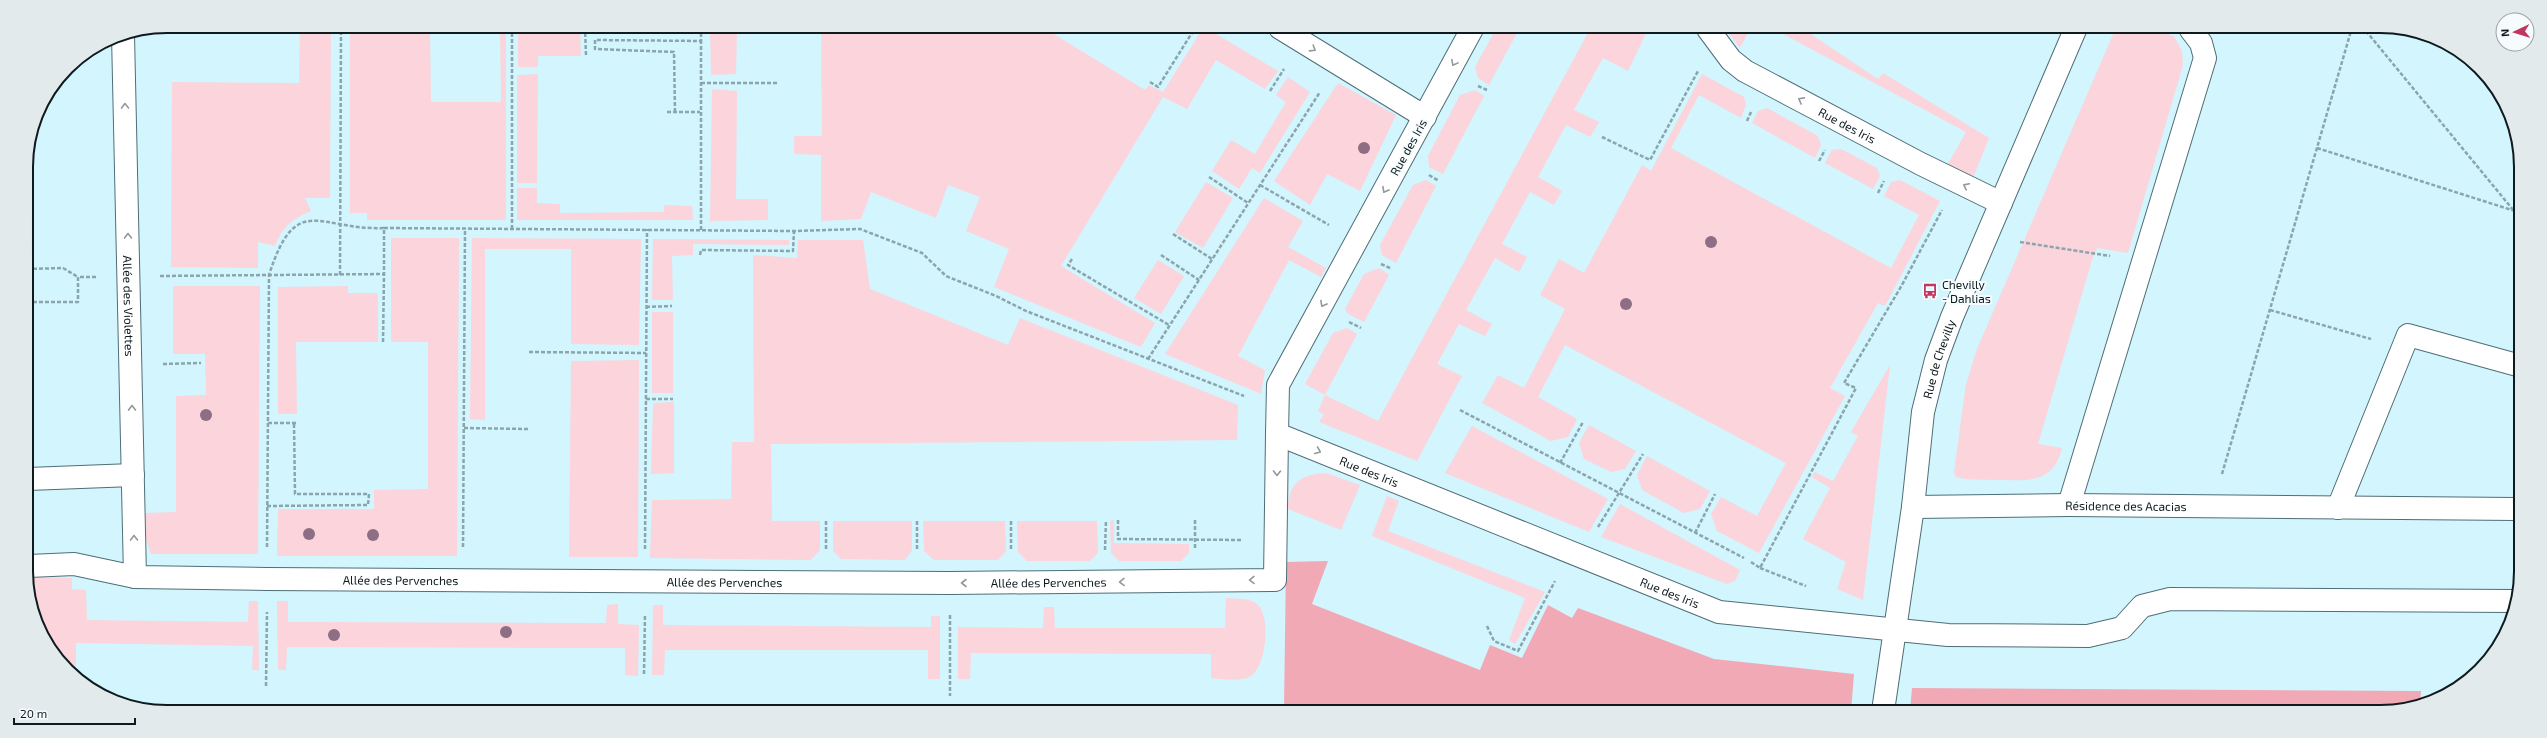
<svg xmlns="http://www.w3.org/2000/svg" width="2547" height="738" font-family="'Exo 2',sans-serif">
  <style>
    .green { fill: #fcd4db }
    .forest { fill: #f1a9b6 }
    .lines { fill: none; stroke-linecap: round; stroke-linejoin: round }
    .minor-casing { stroke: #4f6e76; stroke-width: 24 }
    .path { stroke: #8aa5ac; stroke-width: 2.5; stroke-dasharray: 4 2; stroke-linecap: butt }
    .minor { stroke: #fff; stroke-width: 22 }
    .tree { fill: #8e6e84 }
    .oneway { stroke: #93989a }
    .labels { text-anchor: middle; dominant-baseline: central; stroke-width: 4; stroke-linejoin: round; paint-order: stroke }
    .street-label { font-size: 12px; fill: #0e1a1e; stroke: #f6fcfe }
    .poi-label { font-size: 12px; fill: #0e1a1e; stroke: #f6fcfe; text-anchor: start }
    .rim { fill: none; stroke: #0e1a1e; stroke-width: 2 }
  </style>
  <rect width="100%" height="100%" fill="#d2f5fe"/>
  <g class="green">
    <path d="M 300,26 L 331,26 L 330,198 L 305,198 L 311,211 C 292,219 282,227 275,246 L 258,242 L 258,268 L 171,267 L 172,82 L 299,83 Z"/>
    <path d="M 350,26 L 430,27 L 431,102 L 501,102 L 500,27 L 506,27 L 506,220 L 367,220 L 367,213 L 350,213 Z"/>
    <path d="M 518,27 L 580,27 L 581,56 L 538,56 L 538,67 L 518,67 Z"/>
    <path d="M 588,27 L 681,27 L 685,28 L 685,34 L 588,33 Z"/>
    <path d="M 710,27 L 764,27 L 764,30 L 737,29 L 736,74 L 711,75 Z"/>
    <path d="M 821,27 L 1044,28 L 1145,90 L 1149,85 L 1163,92 L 1203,28 L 1206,28 L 1278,71 L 1265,89 L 1216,60 L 1187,109 L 1163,97 L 1061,266 L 1155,323 L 1141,347 L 994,287 L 1009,249 L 966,231 L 980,197 L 948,185 L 936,218 L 871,192 L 861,219 L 821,221 L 821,155 L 794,154 L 794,136 L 822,136 Z"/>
    <path d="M 1496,29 L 1519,29 L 1489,85 L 1478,78 L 1475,67 Z"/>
    <path d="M 1590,29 L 1648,29 L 1628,71 L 1603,58 L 1574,110 L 1599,122 L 1590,137 L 1566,125 L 1538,177 L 1562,191 L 1554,205 L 1530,192 L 1502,244 L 1527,257 L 1519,272 L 1495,258 L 1466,310 L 1492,324 L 1485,336 L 1459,324 L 1437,364 L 1462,376 L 1417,461 L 1319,422 L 1324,414 L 1318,411 L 1325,395 L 1305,384 L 1333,333 L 1347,328 L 1357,334 L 1325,395 L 1378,421 Z"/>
    <path d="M 1726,29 L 1750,29 L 1740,48 Z"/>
    <path d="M 1774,29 L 1803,29 L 1878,79 L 1883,73 L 1989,138 L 1973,178 L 1948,164 L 1966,132 Z"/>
    <path d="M 2115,30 L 2154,30 L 2174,36 L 2182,51 L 2183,65 L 2128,253 L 2097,248 L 2092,260 L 2038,444 L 2062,448 C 2053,485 2027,480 1996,480 C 1983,479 1969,481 1956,477 L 1954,472 L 1966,384 L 1977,349 Z"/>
    <path d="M 538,74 L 537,183 L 517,183 L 517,75 Z"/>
    <path d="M 1702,74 L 1744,97 L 1746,105 L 1741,118 L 1699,95 L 1671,148 L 1891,268 L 1919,215 L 1884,196 L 1891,182 L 1900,180 L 1940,201 L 1885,306 L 1878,303 L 1830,388 L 1845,396 L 1759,553 L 1717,531 L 1711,514 L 1721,497 L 1757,516 L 1786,463 L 1565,345 L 1538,397 L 1577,419 L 1568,437 L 1551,441 L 1482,403 L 1498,375 L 1524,388 L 1565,309 L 1540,295 L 1559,259 L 1584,273 L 1642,165 L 1651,171 Z"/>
    <path d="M 1288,77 L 1310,92 L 1260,173 L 1252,168 L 1239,189 L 1212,171 L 1231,140 L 1255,154 L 1286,102 L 1276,95 Z"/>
    <path d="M 1338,83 L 1396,115 L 1360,191 L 1327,174 L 1310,205 L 1274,181 Z"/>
    <path d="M 712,89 L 737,91 L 736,199 L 768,199 L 768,220 L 710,221 Z"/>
    <path d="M 1475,90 L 1484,96 L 1443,174 L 1429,167 L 1428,156 L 1460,95 Z"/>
    <path d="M 1767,108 L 1818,136 L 1821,145 L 1815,158 L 1752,123 L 1758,111 Z"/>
    <path d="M 1841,149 L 1877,168 L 1880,176 L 1873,189 L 1825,163 L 1832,150 Z"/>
    <path d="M 1426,180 L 1436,186 L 1396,263 L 1382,255 L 1380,245 L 1413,185 Z"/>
    <path d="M 1206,182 L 1233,198 L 1203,248 L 1175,232 Z"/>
    <path d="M 517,188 L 537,188 L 537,203 L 560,204 L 560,213 L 664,212 L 664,205 L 692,206 L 693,220 L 517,220 Z"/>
    <path d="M 1264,198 L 1303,221 L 1288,247 L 1326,268 L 1321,277 L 1289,260 L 1238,356 L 1265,370 L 1261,394 L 1165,354 Z"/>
    <path d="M 391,238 L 459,238 L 457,556 L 277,556 L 278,509 L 374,509 L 374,490 L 428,489 L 428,342 L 391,342 Z"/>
    <path d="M 472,238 L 641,239 L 639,345 L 571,344 L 571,249 L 485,249 L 485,420 L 470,419 Z"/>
    <path d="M 653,239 L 789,240 L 789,245 L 693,244 L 693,255 L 672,256 L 673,300 L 652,300 Z"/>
    <path d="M 798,240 L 863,240 L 870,289 L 1008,345 L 1020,318 L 1238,405 L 1237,440 L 771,444 L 772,521 L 820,521 L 820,550 L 811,560 L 650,558 L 652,500 L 731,499 L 732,442 L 754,442 L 753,255 L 797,258 Z"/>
    <path d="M 1158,260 L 1184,276 L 1161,314 L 1134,298 Z"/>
    <path d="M 1379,268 L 1389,275 L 1364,322 L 1348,314 L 1345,309 L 1364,274 Z"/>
    <path d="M 173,286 L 260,286 L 258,554 L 151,554 L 146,540 L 145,513 L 176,512 L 176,396 L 206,395 L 205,354 L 173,354 Z"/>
    <path d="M 348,286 L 348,293 L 378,293 L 378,342 L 296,342 L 297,414 L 278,414 L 278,287 Z"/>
    <rect x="652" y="312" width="21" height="81"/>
    <path d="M 639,360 L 638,557 L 569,557 L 571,361 Z"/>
    <path d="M 1890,365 L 1863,600 L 1837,589 L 1846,562 L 1803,539 L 1830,488 L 1812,477 L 1815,472 L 1833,481 L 1858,436 L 1851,432 Z"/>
    <path d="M 674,402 L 674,473 L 651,474 L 653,403 Z"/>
    <path d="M 1589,425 L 1636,451 L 1625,469 L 1611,472 L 1584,459 L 1579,443 Z"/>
    <path d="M 1472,426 L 1608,499 L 1589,532 L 1445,473 Z"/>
    <path d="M 1647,456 L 1710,491 L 1700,509 L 1684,513 L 1642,490 L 1637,475 Z"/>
    <path d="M 1326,473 L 1360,485 L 1341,530 L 1288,509 C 1288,483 1301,474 1326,473 Z"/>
    <path d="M 1387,496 L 1399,501 L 1388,531 L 1545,592 L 1515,644 L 1509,640 L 1525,598 L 1372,536 Z"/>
    <path d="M 1620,504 L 1740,570 L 1735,581 L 1727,584 L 1601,537 Z"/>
    <path d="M 1114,520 L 1114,543 L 1189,544 L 1189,553 L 1181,561 L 1119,561 L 1111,553 L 1110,521 Z"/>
    <path d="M 833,521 L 912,521 L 912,550 L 905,560 L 841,559 L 833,551 Z"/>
    <path d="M 923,521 L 1005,521 L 1006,551 L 998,560 L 934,560 L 924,551 Z"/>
    <path d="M 1017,521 L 1097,521 L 1098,553 L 1090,561 L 1027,561 L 1018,552 Z"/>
    <path d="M 29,577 L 72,578 L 72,589 L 86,590 L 87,620 L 248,622 L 249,601 L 258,601 L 259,670 L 252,670 L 253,646 L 76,643 L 76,666 L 64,666 C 43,636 29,615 29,577 Z"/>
    <path d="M 1226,598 C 1236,599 1250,597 1258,605 C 1271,617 1266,666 1251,676 C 1241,682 1222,679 1211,678 L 1211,654 L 971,653 L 970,679 L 958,679 L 958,627 L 1043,628 L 1044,607 L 1054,607 L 1055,628 L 1225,628 Z"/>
    <path d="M 277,601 L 288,601 L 288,622 L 306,622 L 606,623 L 607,605 L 618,604 L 618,624 L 639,625 L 638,676 L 625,675 L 625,648 L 287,647 L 286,670 L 278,670 Z"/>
    <path d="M 653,605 L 663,605 L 663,625 L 931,627 L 931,616 L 940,616 L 940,679 L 928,679 L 928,650 L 665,650 L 664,675 L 652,675 Z"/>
  </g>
  <g class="forest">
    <path d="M 1328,561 L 1312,604 L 1480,670 L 1490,645 L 1522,658 L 1548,605 L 1572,618 L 1578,608 L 1714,659 L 1854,674 L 1851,711 L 1284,710 L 1286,562 Z"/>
    <path d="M 1912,688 L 2421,691 L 2420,705 L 2389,712 L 1910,711 Z"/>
  </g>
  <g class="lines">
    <g class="minor-casing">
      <g id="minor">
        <path d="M 1280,28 L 1425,117"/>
        <path id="s1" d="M 1472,29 L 1278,385 L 1277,434 L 1719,612 L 1948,635 L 2088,636 L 2122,628 L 2142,606 L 2170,599 L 2516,601"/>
        <path id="s2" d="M 1708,29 L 1731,60 L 1745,71 L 1921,164 L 2001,203"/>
        <path id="s3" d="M 123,35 L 135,577"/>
        <path d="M 28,479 L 133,475"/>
        <path d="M 2069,505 L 2205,58 L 2201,43 L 2191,30"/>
        <path id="s4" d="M 1913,507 L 2069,505 L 2517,509"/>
        <path d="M 2338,508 L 2408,335 L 2517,365"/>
        <path id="s5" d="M 29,566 L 74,564 L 135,577 L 267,579 L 950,583 L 1275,580 L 1277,434"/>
        <path id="s6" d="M 1883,711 L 1913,507 L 1923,412 L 1936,360 L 1952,317 L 2075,30"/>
      </g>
    </g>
    <g class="path">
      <path d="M 512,27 L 512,230"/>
      <path d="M 585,27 L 586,56"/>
      <path d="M 2366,31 L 2514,211"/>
      <path d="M 1150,82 L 1158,87 L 1195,28"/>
      <path d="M 701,83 L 779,83"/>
      <path d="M 1478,86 L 1487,90"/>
      <path d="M 1270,91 L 1284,69"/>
      <path d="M 667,112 L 700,112"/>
      <path d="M 675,112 L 674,52 L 595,49 L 595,40 L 701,41 L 701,27"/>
      <path d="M 1747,121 L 1751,112"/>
      <path d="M 1602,137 L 1650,160 L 1698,71"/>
      <path d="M 2317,148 L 2518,212"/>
      <path d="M 1819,161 L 1825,150"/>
      <path d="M 1429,175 L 1439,181"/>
      <path d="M 1209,177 L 1248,203"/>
      <path d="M 1260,185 L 1329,225"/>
      <path d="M 1878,193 L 1884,181"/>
      <path d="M 701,230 L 701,41"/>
      <path d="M 1173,234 L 1212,259"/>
      <path d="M 2020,242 L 2110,256"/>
      <path d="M 700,255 L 701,250 L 793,251 L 794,231"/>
      <path d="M 1161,255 L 1199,280"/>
      <path d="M 1072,259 L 1068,265 L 1169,325"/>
      <path d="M 1381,264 L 1392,269"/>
      <path d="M 27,269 L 63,268 L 78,277"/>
      <path d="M 340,275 L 341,26"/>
      <path d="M 160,276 L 384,274 L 384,228 L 794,231 L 860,229 L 922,253 L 946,276 L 996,296 L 1026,311 L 1244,396"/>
      <path d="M 27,302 L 78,302 L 78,277 L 96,277"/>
      <path d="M 646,307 L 672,306"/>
      <path d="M 2270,310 L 2371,339"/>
      <path d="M 1349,322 L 1361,328"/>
      <path d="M 383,342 L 384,274"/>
      <path d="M 529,352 L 646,353"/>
      <path d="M 1148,359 L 1320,92"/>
      <path d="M 163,364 L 201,363"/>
      <path d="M 646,399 L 673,399"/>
      <path d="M 1460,410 L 1744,558"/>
      <path d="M 268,423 L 297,423"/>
      <path d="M 464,428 L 528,429"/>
      <path d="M 1560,463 L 1583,422"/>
      <path d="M 2222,474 L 2351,31"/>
      <path d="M 267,506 L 368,505 L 369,494 L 295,494 L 294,423"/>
      <path d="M 1118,520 L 1118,539 L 1243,540"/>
      <path d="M 917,521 L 917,551"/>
      <path d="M 1011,521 L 1011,550"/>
      <path d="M 1598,527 L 1643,454"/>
      <path d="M 1695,533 L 1715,494"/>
      <path d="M 267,547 L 269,275 C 296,190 320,231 384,228"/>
      <path d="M 463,547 L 465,230"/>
      <path d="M 1195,548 L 1195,520"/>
      <path d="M 645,549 L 647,229"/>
      <path d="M 826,549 L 826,521"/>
      <path d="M 1105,550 L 1106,520"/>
      <path d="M 1751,562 L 1760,568 L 1856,388 L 1844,383 L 1902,285 L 1942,210"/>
      <path d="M 1760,568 L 1806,586"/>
      <path d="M 950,615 L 950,696"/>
      <path d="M 1487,626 L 1494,641 L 1518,651 L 1555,581"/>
      <path d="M 644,674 L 645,614"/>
      <path d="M 266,686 L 267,612"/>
    </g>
    <use href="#minor" class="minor"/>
  </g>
  <g class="tree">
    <circle cx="1364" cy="148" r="6"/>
    <circle cx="1711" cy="242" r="6"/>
    <circle cx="1626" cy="304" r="6"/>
    <circle cx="206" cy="415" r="6"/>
    <circle cx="309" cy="534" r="6"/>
    <circle cx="373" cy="535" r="6"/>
    <circle cx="506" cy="632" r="6"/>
    <circle cx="334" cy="635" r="6"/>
  </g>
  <defs><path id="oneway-chevron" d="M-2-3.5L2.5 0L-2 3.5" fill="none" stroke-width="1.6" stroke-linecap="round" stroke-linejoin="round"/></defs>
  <g class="oneway">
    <use href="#oneway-chevron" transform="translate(1313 49) rotate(32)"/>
    <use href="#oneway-chevron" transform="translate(1454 63) rotate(118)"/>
    <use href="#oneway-chevron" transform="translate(1801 100) rotate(-152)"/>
    <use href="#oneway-chevron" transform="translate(125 106) rotate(-91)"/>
    <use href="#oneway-chevron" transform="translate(1966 186) rotate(-154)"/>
    <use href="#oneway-chevron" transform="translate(1385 190) rotate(119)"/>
    <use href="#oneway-chevron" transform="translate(128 236) rotate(-91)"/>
    <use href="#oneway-chevron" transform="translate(1323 304) rotate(119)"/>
    <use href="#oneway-chevron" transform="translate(132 408) rotate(-91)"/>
    <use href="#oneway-chevron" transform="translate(1318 451) rotate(23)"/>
    <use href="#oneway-chevron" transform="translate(1277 473) rotate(91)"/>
    <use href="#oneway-chevron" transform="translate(134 538) rotate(-91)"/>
    <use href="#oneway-chevron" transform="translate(1252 580) rotate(179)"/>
    <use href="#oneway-chevron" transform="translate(1122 582) rotate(179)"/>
    <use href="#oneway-chevron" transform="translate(964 583) rotate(180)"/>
  </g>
  <defs>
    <g id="bus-bare" transform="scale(1.2)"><path d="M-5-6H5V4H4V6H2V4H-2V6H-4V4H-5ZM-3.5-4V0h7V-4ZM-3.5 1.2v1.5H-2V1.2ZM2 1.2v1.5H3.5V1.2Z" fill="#c43560" stroke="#f6fcfe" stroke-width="2.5" paint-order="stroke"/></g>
  </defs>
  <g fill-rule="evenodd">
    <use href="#bus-bare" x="1930" y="291"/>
  </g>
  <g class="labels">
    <g class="street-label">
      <text stroke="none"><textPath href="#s2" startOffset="172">Rue des Iris</textPath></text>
      <text transform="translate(1408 147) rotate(-61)">Rue des Iris</text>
      <text stroke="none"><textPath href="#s3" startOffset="271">Allée des Violettes</textPath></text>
      <text stroke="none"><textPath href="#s6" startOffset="357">Rue de Chevilly</textPath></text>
      <text stroke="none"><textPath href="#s1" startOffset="554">Rue des Iris</textPath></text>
      <text stroke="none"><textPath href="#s4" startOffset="213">Résidence des Acacias</textPath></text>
      <text stroke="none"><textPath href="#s5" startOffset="373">Allée des Pervenches</textPath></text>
      <text stroke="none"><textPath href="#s5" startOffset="697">Allée des Pervenches</textPath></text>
      <text stroke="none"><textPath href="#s5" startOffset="1021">Allée des Pervenches</textPath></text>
      <text stroke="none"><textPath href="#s1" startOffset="878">Rue des Iris</textPath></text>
    </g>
    <g class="poi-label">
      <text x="1942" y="284">Chevilly<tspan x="1942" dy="14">- Dahlias</tspan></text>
    </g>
  </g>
  <path d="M0 0H2547V738H0ZM167 33H2380A134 134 0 0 1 2514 167V571A134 134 0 0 1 2380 705H167A134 134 0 0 1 33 571V167A134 134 0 0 1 167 33Z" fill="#e3eaec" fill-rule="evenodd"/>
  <path class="rim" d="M167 33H2380A134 134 0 0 1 2514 167V571A134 134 0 0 1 2380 705H167A134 134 0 0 1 33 571V167A134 134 0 0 1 167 33Z"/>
  <g transform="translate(2515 32) rotate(266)"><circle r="19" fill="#f6fcfe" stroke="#99a2a4"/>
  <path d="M0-3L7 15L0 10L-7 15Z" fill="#c43560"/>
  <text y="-6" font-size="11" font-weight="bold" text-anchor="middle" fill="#0e1a1e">N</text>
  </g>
  <path d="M14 718v6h121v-6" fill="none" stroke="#0e1a1e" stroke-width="2"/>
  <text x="20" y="718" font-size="12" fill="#0e1a1e" stroke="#f6fcfe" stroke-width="3" paint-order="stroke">20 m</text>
</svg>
